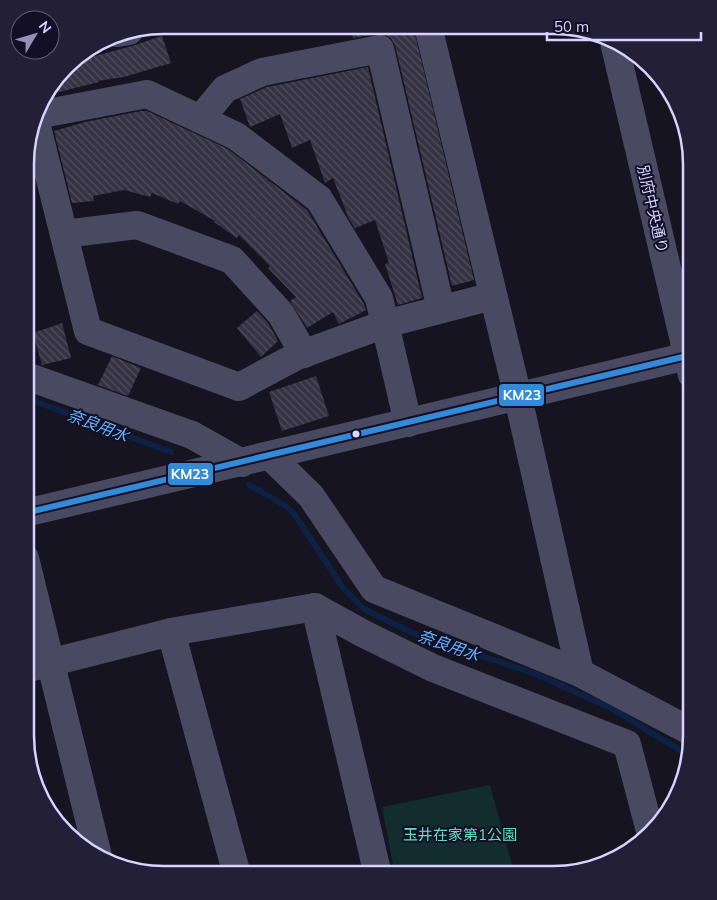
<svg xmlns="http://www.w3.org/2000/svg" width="717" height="900" font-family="Mulish,'Noto Sans JP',sans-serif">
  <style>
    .park { fill: #132c2d }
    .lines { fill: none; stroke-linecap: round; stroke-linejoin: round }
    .stream { stroke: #0d2144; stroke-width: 6 }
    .building { fill: url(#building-back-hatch) }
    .minor { stroke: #4a4962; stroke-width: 28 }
    .bus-1-casing { stroke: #130f26; stroke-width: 10 }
    .bus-1 { stroke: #338bd7; stroke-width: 6 }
    .bus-dot { fill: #d9d4ff; stroke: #130f26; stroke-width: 2 }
    .labels { text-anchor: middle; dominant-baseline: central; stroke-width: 4; stroke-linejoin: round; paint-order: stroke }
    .street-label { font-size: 15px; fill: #d9d4ff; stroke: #130f26 }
    .park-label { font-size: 15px; fill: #5fe0c0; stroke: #130f26 }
    .water-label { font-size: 16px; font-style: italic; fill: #62b6ff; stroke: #130f26 }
    .rim { fill: none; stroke: #d9d4ff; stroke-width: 2.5 }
    .line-badge { stroke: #130f26; stroke-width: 2 }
    .badge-label { font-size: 14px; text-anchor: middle; font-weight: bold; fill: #fff }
  </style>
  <defs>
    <pattern id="building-back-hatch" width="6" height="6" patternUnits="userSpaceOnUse" patternTransform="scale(1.25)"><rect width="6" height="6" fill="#343243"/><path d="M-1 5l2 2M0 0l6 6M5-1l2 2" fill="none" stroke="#514f5f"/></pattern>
  </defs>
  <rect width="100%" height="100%" fill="#161421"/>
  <path class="park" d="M 490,785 L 515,875 L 395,875 L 382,807 Z"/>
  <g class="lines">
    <g class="stream">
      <path d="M 26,398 L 171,452"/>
      <path d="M 249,485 L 286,506 L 295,515 L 343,588 L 364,609 L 413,633 L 533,673 L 611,708 L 688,755"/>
    </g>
  </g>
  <g class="building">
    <path d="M 350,26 L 413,26 L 474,280 L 452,286 L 395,45 L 391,38 L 384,34 L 377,34 L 353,38 Z"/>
    <path d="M 162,36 L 171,63 L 124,77 L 98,81 L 99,82 L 43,96 L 72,59 L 77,57 L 90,53 L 91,57 L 132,46 Z"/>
    <path d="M 368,67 L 422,298 L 398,305 L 385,264 L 389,263 L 375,220 L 355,228 L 349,219 L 333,178 L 325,183 L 310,140 L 292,148 L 280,114 L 250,127 L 240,99 L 267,87 Z"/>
    <path d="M 141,111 L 147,111 L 228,149 L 307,210 L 364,304 L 366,310 L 339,324 L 333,312 L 307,328 L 290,301 L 296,297 L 268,268 L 270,266 L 239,235 L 237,238 L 214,222 L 215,221 L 180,201 L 178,204 L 152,193 L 150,197 L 124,190 L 93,196 L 94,201 L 72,203 L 54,131 L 85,122 Z"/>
    <path d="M 257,311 L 268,323 L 278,341 L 261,357 L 237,328 Z"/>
    <path d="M 62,323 L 71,358 L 42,365 L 33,333 Z"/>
    <path d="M 112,356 L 141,368 L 128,396 L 98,385 Z"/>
    <path d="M 316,376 L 329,416 L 282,431 L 269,392 Z"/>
  </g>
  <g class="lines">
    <g class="minor">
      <path d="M 428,26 L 518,397 L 580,673"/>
      <path d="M 117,33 L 129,31"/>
      <path d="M 614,42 L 692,375"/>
      <path d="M 37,115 L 147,94 L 236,136 L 319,199 L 379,298 L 408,423"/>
      <path d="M 35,119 L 88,331 L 239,387 L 297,356 L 385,324 L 493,296"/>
      <path d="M 200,119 L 225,89 L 262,72 L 380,49 L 441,309"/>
      <path d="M 64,234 L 137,225 L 232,260 L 281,314 L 304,354"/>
      <path d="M 26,376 L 192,435 L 242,463"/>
      <path d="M 270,456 L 311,496 L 374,589 L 580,673 L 692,732"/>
      <path d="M 25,513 L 692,355"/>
      <path d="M 25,558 L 98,856"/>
      <path d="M 315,607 L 378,875"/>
      <path d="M 171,632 L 237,875"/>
      <path d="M 25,669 L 171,632 L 315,607 L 362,633 L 433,668 L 627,744 L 650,831"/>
    </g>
    <g class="bus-1-casing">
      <path id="bus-1" d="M 25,513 L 687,356"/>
    </g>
    <use href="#bus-1" class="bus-1"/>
  </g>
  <circle class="bus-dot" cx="356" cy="434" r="4.5"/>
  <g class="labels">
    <g class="street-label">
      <text transform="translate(653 209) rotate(77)">別府中央通り</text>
    </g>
    <g class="park-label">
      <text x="460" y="834">玉井在家第1公園</text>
    </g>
    <g class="water-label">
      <text transform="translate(98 425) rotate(21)">奈良用水</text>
      <text transform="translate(449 645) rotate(19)">奈良用水</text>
    </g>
  </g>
  <path d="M0 0H717V900H0ZM164 34H553A130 130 0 0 1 683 164V736A130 130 0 0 1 553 866H164A130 130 0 0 1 34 736V164A130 130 0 0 1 164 34Z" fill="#231f37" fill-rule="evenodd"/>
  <path class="rim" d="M164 34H553A130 130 0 0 1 683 164V736A130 130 0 0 1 553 866H164A130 130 0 0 1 34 736V164A130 130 0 0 1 164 34Z"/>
  <g class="line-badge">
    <rect x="498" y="383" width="47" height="24" rx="5" fill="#338bd7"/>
    <rect x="167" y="462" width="47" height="24" rx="5" fill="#338bd7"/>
  </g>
  <g class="badge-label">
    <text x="522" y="400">KM23</text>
    <text x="190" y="479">KM23</text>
  </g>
  <g transform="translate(35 35) rotate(52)"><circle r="24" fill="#130f26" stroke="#625e7d"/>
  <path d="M0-4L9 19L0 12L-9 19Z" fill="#9591b1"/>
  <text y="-8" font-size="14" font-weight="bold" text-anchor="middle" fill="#d9d4ff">N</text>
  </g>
  <path d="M547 32v8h154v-8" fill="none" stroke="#d9d4ff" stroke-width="2.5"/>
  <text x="554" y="32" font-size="15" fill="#d9d4ff" stroke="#130f26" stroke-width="4" paint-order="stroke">50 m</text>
</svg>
